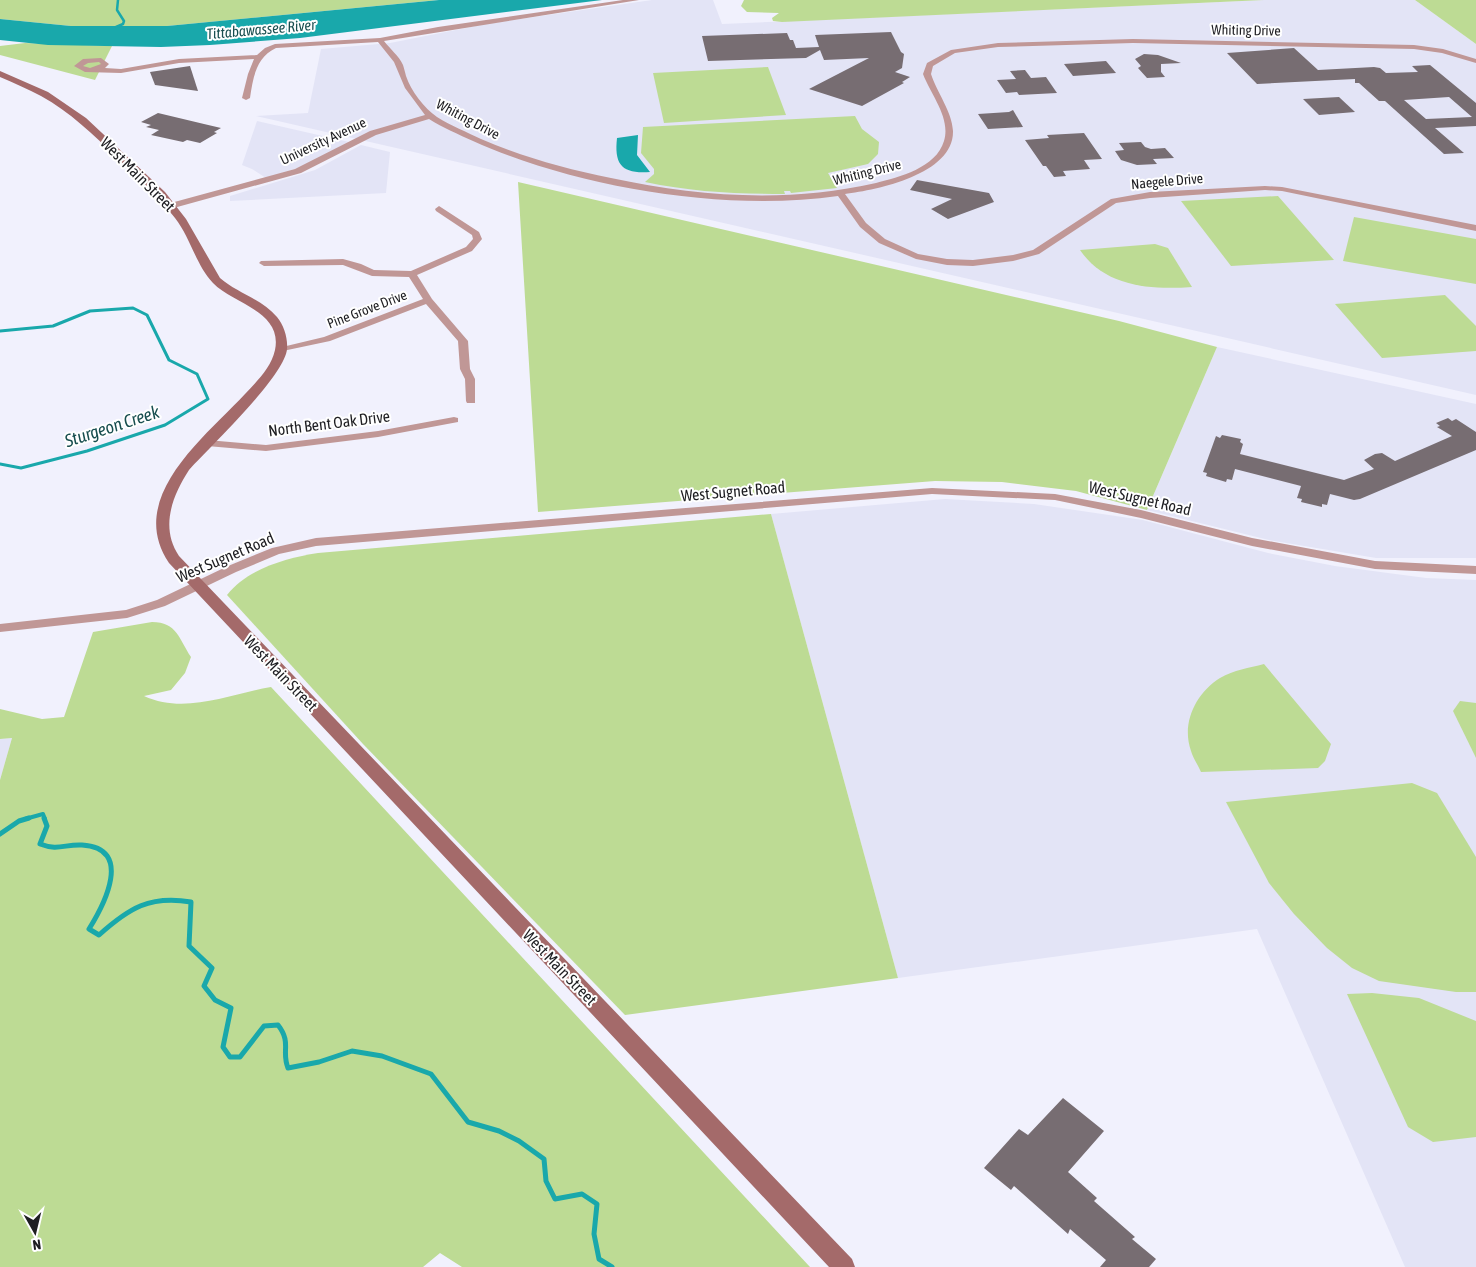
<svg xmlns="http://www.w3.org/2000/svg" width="1476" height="1267" font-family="'Asap Condensed',sans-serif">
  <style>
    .built { fill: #e3e4f6 }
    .green { fill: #bddb94 }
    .water { fill: #19a8ab }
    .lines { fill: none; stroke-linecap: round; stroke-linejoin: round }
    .stream-far3 { stroke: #19a8ab; stroke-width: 2.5 }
    .stream-far2 { stroke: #19a8ab; stroke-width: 3 }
    .stream-far1 { stroke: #19a8ab; stroke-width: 4 }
    .stream { stroke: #19a8ab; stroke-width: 5 }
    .building { fill: #776d72; fill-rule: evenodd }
    .street { fill: #c09796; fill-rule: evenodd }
    .secondary { fill: #a46a6a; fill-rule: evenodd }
    .labels { text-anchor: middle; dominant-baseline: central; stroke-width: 4; stroke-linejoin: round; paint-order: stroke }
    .far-street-label { font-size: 14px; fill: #1e1e22; stroke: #fff }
    .far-water-label { font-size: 15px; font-style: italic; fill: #184e4f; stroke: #fff }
    .street-label { font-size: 16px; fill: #1e1e22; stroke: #fff }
    .water-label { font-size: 18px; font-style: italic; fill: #184e4f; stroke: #fff }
  </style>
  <rect width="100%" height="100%" fill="#f1f1fd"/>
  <g class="built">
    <path d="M 652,0 L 713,0 L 722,24 L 1264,0 L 1415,0 L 1476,44 L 1476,395 L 256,116 L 308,113 L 321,49 L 390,43 L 486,24 Z"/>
    <path d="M 257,121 L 349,142 L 301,167 L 266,178 L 252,169 L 242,165 Z"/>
    <path d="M 361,145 L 390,152 L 386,193 L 230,201 L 230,196 L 315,170 Z"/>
    <path d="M 1217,347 L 1476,404 L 1476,558 L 1376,558 L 1269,540 L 1147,510 Z"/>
    <path d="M 945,499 L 1034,504 L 1143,520 L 1268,553 L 1335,566 L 1426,578 L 1476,580 L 1476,1267 L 1405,1267 L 1257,929 L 898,978 L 771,514 Z"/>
    <path d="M 12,738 L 0,780 L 0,739 Z"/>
  </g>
  <g class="green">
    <path d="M 0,0 L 439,0 L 167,26 L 71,26 L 0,19 Z"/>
    <path d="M 744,0 L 1264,0 L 782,22 L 773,21 L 772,18 L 779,13 L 747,12 L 741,6 Z"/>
    <path d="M 1415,0 L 1476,0 L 1476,44 Z"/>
    <path d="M 25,43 L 112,46 L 95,80 L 0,55 L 0,46 Z"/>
    <path d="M 768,67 L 786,115 L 664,123 L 653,73 Z"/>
    <path d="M 855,116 L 862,129 L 879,142 L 878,154 L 868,164 L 828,173 L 837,188 L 791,193 L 790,191 L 784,191 L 785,194 C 737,194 692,192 645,182 L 654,174 L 654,169 L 641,153 L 643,127 Z"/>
    <path d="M 518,182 L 1119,321 L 1217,347 L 1147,510 L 1076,491 L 1002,482 L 935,481 L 538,512 Z"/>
    <path d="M 1278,196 L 1334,260 L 1231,266 L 1181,201 Z"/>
    <path d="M 1354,217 L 1476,239 L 1476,284 L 1343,261 Z"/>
    <path d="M 1155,244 L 1168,248 L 1192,287 C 1151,290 1105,287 1080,250 Z"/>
    <path d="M 1445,295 L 1476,326 L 1476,351 L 1382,358 L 1335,304 Z"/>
    <path d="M 771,514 L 898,978 L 625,1015 L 363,744 L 227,595 C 247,569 286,558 318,553 Z"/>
    <path d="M 152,622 C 177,622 179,639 191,657 L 185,673 L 171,690 L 144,696 C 185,715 230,694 271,687 L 810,1267 L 462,1267 L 440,1253 L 423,1267 L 0,1267 L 0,780 L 12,738 L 0,739 L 0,709 L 42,719 L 64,717 L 93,632 Z"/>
    <path d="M 1264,664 L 1331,744 L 1325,761 L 1318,768 L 1201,772 C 1198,765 1193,758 1191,751 C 1181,723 1196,693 1220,678 C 1234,670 1249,668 1264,664 Z"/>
    <path d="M 1460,701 L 1476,703 L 1476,758 L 1453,711 Z"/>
    <path d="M 1412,783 L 1437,793 L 1476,857 L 1476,992 L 1456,992 L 1379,981 L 1352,968 L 1327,948 L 1294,914 L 1269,883 L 1226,802 Z"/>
    <path d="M 1372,993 L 1419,998 L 1476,1021 L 1476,1137 L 1433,1142 L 1408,1127 L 1347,994 Z"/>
  </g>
  <g class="water">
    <path d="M 439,0 L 602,0 L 300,38 L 210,45 L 161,47 L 48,45 L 0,40 L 0,19 L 71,26 L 167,26 Z"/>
    <path d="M 638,135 L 637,155 L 650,172 C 622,174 614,165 617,138 Z"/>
  </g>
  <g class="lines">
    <path class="stream-far3" d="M 116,27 L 123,24 L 124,21 L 117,10 L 118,0"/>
    <path class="stream-far2" d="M 0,331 L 53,326 L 90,311 L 133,308 L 147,315 L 169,360 L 197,374 L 208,399 L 165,425 L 87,451 L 21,468 L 0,464"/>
    <path class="stream-far1" d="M 25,819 L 43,814 L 45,819"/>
    <g class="stream">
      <path d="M 44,818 L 47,826 L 40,844 C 58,851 65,844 82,845 C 134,848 104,905 89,929 L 99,935 C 129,908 150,895 191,902 L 189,946 L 212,968 L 204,986 L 215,1000 L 231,1008 L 223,1047 L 230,1057 L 240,1057 L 264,1026 L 278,1025 C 292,1043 281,1051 288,1068 L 319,1062 L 352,1051 L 382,1056 L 431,1074 L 468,1122 L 499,1131 L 519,1141 L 544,1159 L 546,1181 L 555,1199 L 582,1194 L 597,1204 L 594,1234 L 599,1259 L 612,1267"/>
      <path d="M 0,834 L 19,821 L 29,818"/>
    </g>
  </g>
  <g class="building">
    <path d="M 891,32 L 901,52 L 904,54 L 902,68 L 895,72 L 910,77 L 902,82 L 904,83 L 862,106 L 809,89 L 869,58 L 824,60 L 820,50 L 806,58 L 708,61 L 702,36 L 787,33 L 790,40 L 793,40 L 796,48 L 819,47 L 815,35 Z"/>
    <path d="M 1294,48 L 1318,70 L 1374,67 L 1380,68 L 1386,73 L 1418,72 L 1412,66 L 1430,65 L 1476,103 L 1476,126 L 1435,128 L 1464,153 L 1444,154 L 1385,101 L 1379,101 L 1359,83 L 1355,83 L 1355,79 L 1257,84 L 1227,53 ZM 1449,97 L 1472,117 L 1426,119 L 1404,100 Z"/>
    <path d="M 1144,54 L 1158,55 L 1181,63 L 1161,64 L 1161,72 L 1165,77 L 1147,78 L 1138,68 L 1141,66 L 1135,59 Z"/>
    <path d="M 1106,61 L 1116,73 L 1073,76 L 1064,64 Z"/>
    <path d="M 190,66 L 198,91 L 155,85 L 150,72 Z"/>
    <path d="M 1025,70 L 1031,78 L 1046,77 L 1057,93 L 1019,95 L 1017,92 L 1006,93 L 997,80 L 1016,79 L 1010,71 Z"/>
    <path d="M 1339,97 L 1355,112 L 1319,115 L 1303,99 Z"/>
    <path d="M 1013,110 L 1023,127 L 988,129 L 978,114 L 1009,112 Z"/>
    <path d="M 158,113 L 204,124 L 221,128 L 214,132 L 217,133 L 200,143 L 187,140 L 183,142 L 151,135 L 159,130 L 146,127 L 151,125 L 141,122 Z"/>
    <path d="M 1084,133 L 1102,159 L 1084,160 L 1090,169 L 1063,171 L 1066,176 L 1054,177 L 1046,166 L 1043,166 L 1025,140 L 1049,138 L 1047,135 Z"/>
    <path d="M 1141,142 L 1145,147 L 1151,149 L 1165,148 L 1174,158 L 1153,159 L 1157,164 L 1137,165 L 1121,160 L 1115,151 L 1124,150 L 1119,143 Z"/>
    <path d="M 917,180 L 989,193 L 994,202 L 948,219 L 931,209 L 952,199 L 910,190 Z"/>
    <path d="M 1448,418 L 1452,421 L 1456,419 L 1476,432 L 1476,450 L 1360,499 L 1354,500 L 1330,494 L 1327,505 L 1322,504 L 1322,507 L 1301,502 L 1302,499 L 1297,498 L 1301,486 L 1235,469 L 1232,480 L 1227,479 L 1226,482 L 1206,476 L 1207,473 L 1203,472 L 1216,436 L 1220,438 L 1222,435 L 1241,439 L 1240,442 L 1243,444 L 1240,454 L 1344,480 L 1374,469 L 1364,460 L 1375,454 L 1382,453 L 1395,461 L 1452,436 L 1437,427 L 1440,426 L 1436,423 Z"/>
    <path d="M 1063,1098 L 1104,1131 L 1068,1172 L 1097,1198 L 1094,1201 L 1135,1237 L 1132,1239 L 1156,1259 L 1149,1267 L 1100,1267 L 1106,1260 L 1070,1229 L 1068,1234 L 1014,1186 L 1011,1190 L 984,1168 L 1019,1129 L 1028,1135 Z"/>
  </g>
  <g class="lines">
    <g class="street">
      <path d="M 623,0 L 639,0 L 384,41 C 390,49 399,56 403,65 C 404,68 405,72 406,76 C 411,91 424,108 437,117 C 451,126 467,132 481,139 C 523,157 566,169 611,178 C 699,197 787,203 876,183 C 899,177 936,168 944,141 C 951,118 931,95 923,74 L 927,63 L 951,50 L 998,43 L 1133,39 L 1414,45 L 1443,49 L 1476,59 L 1476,63 L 1442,53 L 1414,49 L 1133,43 L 998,47 L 955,53 L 933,66 L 931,74 C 937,93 952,111 953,131 C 954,174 878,190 845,194 L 866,223 L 885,239 L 918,254 L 947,259 L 973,260 L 1013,255 L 1033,250 L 1111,199 L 1150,192 L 1265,186 L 1282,187 L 1476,225 L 1476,231 L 1282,191 L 1265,190 L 1150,198 L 1116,203 L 1039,254 L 1013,261 L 973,266 L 947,265 L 916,259 L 879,243 L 860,227 L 838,196 C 724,212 578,188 473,141 C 458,134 443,128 429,119 L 376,135 L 301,173 L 170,209 L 167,208 L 167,204 L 295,169 L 370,131 L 425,115 L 405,88 L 394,62 L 378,42 L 276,48 C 256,57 253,78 250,98 L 246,100 L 242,98 L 248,74 L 254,59 L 179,63 L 121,73 L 85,72 L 74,66 L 83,59 L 101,58 L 109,64 L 105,68 L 121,69 L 179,59 L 257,55 L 265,48 L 275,44 L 380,38 L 438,27 ZM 99,62 L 101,64 L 90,68 L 83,66 L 88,63 Z"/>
      <path d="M 439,206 L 479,232 L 482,239 L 472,251 L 417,275 L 432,299 L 468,341 L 470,369 L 475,379 L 475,403 L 467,403 L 466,401 L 465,379 L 460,369 L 458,341 L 426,304 L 330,341 L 278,352 L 278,348 L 324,337 L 423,299 L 409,277 L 372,276 L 343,265 L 264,266 L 259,263 L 261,261 L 343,259 L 361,264 L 374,270 L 411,271 L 466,247 L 473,239 L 472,235 L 436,211 L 435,209 Z"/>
      <path d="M 454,417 L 458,418 L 458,422 L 378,437 L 266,451 L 207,446 L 202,443 L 207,440 L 266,445 L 378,431 Z"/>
      <path d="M 932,488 L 1055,494 L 1141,510 L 1252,538 L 1375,561 L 1476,566 L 1476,574 L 1375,569 L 1252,546 L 1141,518 L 1055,500 L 932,494 L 316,546 L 279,554 L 236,572 L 165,606 L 127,618 L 0,632 L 0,624 L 126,610 L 157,600 L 228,566 L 272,548 L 316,538 Z"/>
    </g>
    <path class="secondary" d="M 0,71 L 48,92 L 86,118 L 165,192 L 186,219 L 220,278 C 237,293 262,299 277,317 C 284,325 288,339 287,349 C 285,376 210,447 189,470 C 172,496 160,528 179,556 L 852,1259 L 855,1267 L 829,1267 L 169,563 C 125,498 205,437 245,394 C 257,381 271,368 275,350 C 283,311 233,304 213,283 C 196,265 190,237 175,218 C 158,196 138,177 117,158 C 94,135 70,112 41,96 C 28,89 14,83 0,77 Z"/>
  </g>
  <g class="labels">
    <g class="far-street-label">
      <text transform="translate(1246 30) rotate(1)">Whiting Drive</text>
      <text transform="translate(468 119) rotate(28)">Whiting Drive</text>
      <text transform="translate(323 141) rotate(-25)">University Avenue</text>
      <text transform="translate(867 172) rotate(-14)">Whiting Drive</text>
      <text transform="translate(1167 181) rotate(-5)">Naegele Drive</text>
      <text transform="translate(367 309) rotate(-21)">Pine Grove Drive</text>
    </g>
    <g class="far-water-label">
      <text transform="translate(261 29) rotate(-5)">Tittabawassee River</text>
    </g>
    <g class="street-label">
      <text transform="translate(138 174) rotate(45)">West Main Street</text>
      <text transform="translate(329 423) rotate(-7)">North Bent Oak Drive</text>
      <text transform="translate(733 491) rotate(-5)">West Sugnet Road</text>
      <text transform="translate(1140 498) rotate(13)">West Sugnet Road</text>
      <text transform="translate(225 557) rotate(-23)">West Sugnet Road</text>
      <text transform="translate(281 673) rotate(46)">West Main Street</text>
      <text transform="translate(560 967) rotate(46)">West Main Street</text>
    </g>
    <g class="water-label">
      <text transform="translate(112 426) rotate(-18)">Sturgeon Creek</text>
    </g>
  </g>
  <g transform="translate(35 1232) rotate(172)" stroke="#ffffff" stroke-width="4" paint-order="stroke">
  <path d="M0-4L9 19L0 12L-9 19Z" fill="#1e1e22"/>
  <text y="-8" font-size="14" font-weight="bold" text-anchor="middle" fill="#1e1e22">N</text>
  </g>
</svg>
